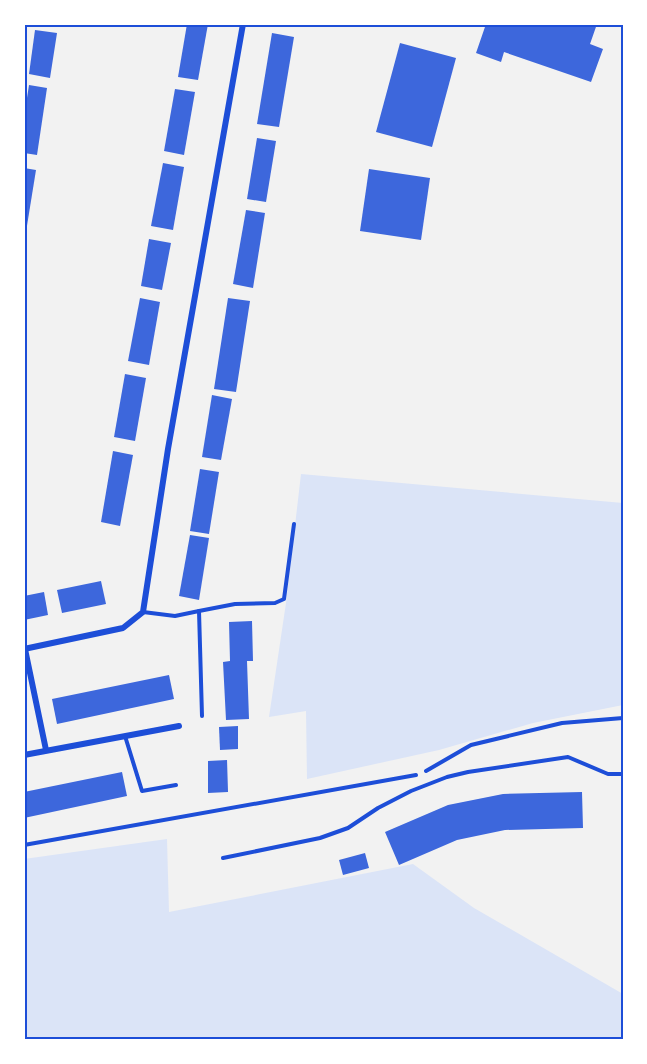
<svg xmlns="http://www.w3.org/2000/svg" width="647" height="1064" font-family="'Open Sans',sans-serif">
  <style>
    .green { fill: #dbe4f7 }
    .building { fill: #3d67dc }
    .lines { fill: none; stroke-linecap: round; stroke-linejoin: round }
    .path { stroke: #1d4ed8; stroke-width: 4 }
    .service { stroke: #1d4ed8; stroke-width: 4 }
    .minor { stroke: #1d4ed8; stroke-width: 6 }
    .neatline { fill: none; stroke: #1d4ed8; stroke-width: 2 }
  </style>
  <rect width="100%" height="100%" fill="#f2f2f2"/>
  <g class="green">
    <path d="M 301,474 L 623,503 L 623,705 L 533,723 L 439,750 L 307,779 L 306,711 L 269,717 L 286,603 Z"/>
    <path d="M 167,839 L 169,912 L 413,864 L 474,908 L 623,994 L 623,1040 L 24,1040 L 24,859 Z"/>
  </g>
  <g class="building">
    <path d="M 187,24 L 208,24 L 198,80 L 178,77 Z"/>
    <path d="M 486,24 L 597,24 L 590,44 L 603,49 L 591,82 L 504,52 L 501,62 L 476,53 Z"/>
    <path d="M 35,30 L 57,33 L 50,78 L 29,74 Z"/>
    <path d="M 272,33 L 294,37 L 279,127 L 257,124 Z"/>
    <path d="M 400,43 L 456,58 L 432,147 L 376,132 Z"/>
    <path d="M 29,85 L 47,88 L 37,155 L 24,153 L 24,117 Z"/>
    <path d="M 175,89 L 195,92 L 184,155 L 164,151 Z"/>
    <path d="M 257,138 L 276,141 L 266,202 L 247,199 Z"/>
    <path d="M 163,163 L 184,167 L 173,230 L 151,226 Z"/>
    <path d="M 24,168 L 36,170 L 25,238 L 24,238 Z"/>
    <path d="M 369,169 L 430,178 L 421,240 L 360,231 Z"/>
    <path d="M 246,210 L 265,213 L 253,288 L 233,284 Z"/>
    <path d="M 149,239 L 171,243 L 162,290 L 141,286 Z"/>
    <path d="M 140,298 L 160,302 L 149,365 L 128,361 Z"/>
    <path d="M 228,298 L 250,301 L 236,392 L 214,389 Z"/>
    <path d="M 125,374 L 146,378 L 135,441 L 114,437 Z"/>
    <path d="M 212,395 L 232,399 L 221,460 L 202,457 Z"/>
    <path d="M 113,451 L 133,455 L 120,526 L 101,522 Z"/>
    <path d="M 200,469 L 219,472 L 209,534 L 190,531 Z"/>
    <path d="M 190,535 L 209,538 L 199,600 L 179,596 Z"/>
    <path d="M 101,581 L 106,604 L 62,613 L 57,590 Z"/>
    <path d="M 44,592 L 48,615 L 24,620 L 24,596 Z"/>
    <path d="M 252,621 L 253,661 L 247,661 L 249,719 L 226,720 L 223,662 L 230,661 L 229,622 Z"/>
    <path d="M 169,675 L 174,699 L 57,724 L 52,699 Z"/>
    <path d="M 238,726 L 238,749 L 220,750 L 219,727 Z"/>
    <path d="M 227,760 L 228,792 L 208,793 L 208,761 Z"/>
    <path d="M 122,772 L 127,796 L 24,818 L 24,792 Z"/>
    <path d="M 582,792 L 583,828 L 505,830 L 457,840 L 399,865 L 385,832 L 448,805 L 503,794 Z"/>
    <path d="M 365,853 L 369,868 L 343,875 L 339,860 Z"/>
  </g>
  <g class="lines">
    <g class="path">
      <path d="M 426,771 L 471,745 L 562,723 L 623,718"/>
      <path d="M 24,845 L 416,775"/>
    </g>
    <g class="service">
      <path d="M 199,611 L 235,604 L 275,603 L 284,599 L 294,524"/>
      <path d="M 143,612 L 175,616 L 199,611 L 202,716"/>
      <path d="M 125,736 L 142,791 L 176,785"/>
      <path d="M 223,858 L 320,838 L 348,828 L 378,808 L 411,791 L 447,777 L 468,772 L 568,757 L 608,774 L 623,774"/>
    </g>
    <g class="minor">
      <path d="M 24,649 L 123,628 L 143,612 L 168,449 L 243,24"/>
      <path d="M 25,649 L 46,750"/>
      <path d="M 24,755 L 179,726"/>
    </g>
  </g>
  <rect width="647" height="1064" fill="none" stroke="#ffffff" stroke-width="51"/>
  <rect x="26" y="26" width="596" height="1012" class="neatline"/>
</svg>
